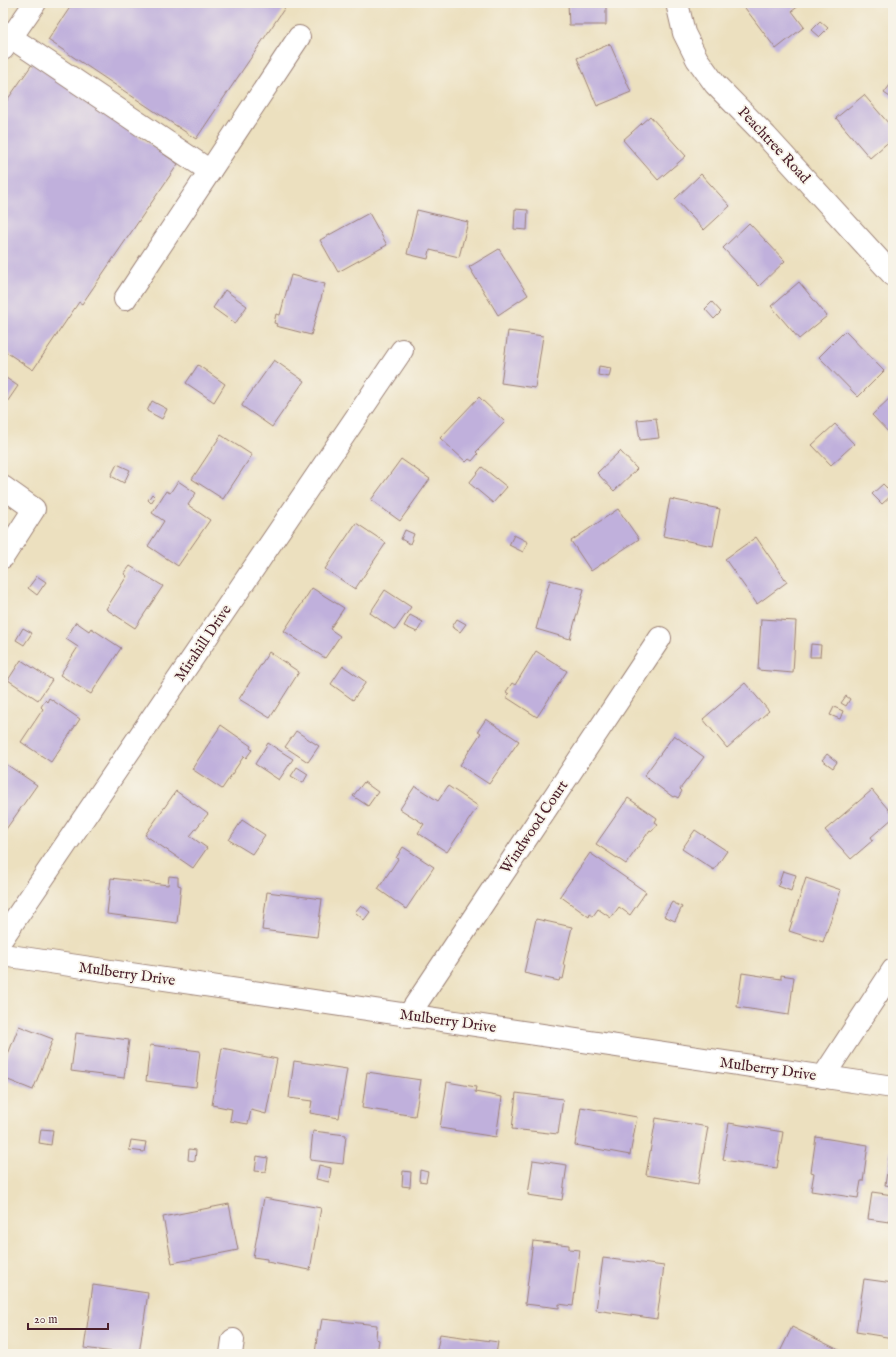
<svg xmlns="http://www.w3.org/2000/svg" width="896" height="1357" font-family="'IM FELL English',serif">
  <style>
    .building { fill: #c0b0dc }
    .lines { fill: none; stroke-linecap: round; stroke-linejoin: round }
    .minor-casing { stroke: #9b8075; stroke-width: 24 }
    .minor { stroke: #fff; stroke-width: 22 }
    .labels { text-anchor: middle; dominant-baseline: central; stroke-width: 3.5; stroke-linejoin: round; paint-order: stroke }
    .street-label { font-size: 15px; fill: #4a1f2b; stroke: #f7f3e8 }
  </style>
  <rect width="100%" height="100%" fill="#f7f3e8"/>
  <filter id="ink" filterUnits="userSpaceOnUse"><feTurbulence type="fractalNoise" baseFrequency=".025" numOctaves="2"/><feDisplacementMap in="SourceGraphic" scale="8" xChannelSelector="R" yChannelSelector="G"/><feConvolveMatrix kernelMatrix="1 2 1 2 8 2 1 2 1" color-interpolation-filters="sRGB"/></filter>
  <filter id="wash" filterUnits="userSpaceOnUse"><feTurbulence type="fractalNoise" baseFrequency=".012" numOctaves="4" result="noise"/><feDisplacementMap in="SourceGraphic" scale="16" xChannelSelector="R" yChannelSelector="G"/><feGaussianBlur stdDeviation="0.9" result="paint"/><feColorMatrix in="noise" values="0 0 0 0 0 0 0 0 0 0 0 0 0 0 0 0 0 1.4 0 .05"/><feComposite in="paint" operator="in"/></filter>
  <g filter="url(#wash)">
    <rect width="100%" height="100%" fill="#ece0bf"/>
    <g id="blocks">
      <g class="building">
        <path d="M 73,3 L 288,3 L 196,139 L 48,40 Z"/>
        <path d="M 568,3 L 606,3 L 606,25 L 569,25 Z"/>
        <path d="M 743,3 L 803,3 L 792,11 L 804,27 L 776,49 L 742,4 Z"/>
        <path d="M 820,21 L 828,28 L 819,37 L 811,30 Z"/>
        <path d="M 610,44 L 631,92 L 597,106 L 577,58 Z"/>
        <path d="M 33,63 L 178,164 L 82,304 L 79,302 L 33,370 L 3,350 L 3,106 Z"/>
        <path d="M 893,81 L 893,99 L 884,93 Z"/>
        <path d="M 864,95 L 889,124 L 892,121 L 893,123 L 893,138 L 870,158 L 836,118 Z"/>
        <path d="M 650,116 L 686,156 L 658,180 L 623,140 Z"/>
        <path d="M 701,174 L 730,206 L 704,230 L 675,199 Z"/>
        <path d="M 515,209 L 528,210 L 527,230 L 514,229 Z"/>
        <path d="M 417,210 L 468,222 L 459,257 L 430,250 L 428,259 L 407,254 Z"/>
        <path d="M 369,213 L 387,245 L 338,272 L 320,240 Z"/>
        <path d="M 749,223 L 785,261 L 759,286 L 723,248 Z"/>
        <path d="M 499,249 L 528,295 L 498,315 L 469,267 Z"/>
        <path d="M 291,275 L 325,284 L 311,335 L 276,326 L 277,324 L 274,323 L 276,314 L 280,315 Z"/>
        <path d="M 799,282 L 827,316 L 799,339 L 771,306 Z"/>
        <path d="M 225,290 L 247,306 L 235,324 L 213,308 Z"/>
        <path d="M 712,302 L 721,312 L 714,319 L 705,309 Z"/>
        <path d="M 508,331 L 543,336 L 535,388 L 501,383 Z"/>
        <path d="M 845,331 L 884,371 L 858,397 L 819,357 Z"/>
        <path d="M 274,360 L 304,381 L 272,427 L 242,406 L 242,405 Z"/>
        <path d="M 198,365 L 225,384 L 214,402 L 186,383 Z"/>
        <path d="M 599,366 L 611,368 L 609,377 L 598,375 Z"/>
        <path d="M 3,376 L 18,386 L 3,408 Z"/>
        <path d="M 893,395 L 893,437 L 872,415 Z"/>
        <path d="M 479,397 L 505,422 L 476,452 L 478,454 L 472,461 L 469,459 L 466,462 L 440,438 Z"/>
        <path d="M 152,401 L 167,409 L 162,419 L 147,411 Z"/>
        <path d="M 656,418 L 659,438 L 640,440 L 637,420 Z"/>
        <path d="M 835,424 L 854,444 L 831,465 L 812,445 Z"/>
        <path d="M 221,435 L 252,455 L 223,499 L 192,479 Z"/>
        <path d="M 620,451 L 637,469 L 614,491 L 597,473 Z"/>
        <path d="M 401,459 L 430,479 L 400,521 L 371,500 Z"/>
        <path d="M 117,464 L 130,470 L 124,483 L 111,476 Z"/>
        <path d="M 482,467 L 507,487 L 493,503 L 469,483 Z"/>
        <path d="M 178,481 L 196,493 L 188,505 L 210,520 L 178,566 L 148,546 L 164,521 L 152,513 L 166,491 L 170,493 Z"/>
        <path d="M 883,484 L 893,494 L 882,504 L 872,494 Z"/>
        <path d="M 152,494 L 155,497 L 151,503 L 148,500 Z"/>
        <path d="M 670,499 L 720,509 L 713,546 L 663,536 Z"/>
        <path d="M 618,509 L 639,539 L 591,571 L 571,541 Z"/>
        <path d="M 356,523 L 386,543 L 355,589 L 325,569 Z"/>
        <path d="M 405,530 L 414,534 L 410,544 L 401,539 Z"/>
        <path d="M 514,535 L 528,542 L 523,552 L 509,545 Z"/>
        <path d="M 756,537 L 787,582 L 757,604 L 725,559 Z"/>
        <path d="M 130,566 L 163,586 L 135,628 L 106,609 L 127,576 L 124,574 Z"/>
        <path d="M 37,576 L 46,582 L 37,595 L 28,588 Z"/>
        <path d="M 550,580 L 584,589 L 570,639 L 536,629 Z"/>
        <path d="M 312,588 L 344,608 L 330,629 L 340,636 L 325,658 L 284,631 Z"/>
        <path d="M 385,590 L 411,607 L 395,630 L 370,613 Z"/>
        <path d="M 410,615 L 423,622 L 417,632 L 404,626 Z"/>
        <path d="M 457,619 L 466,624 L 460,632 L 452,627 Z"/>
        <path d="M 761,619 L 796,621 L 793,673 L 758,670 Z"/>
        <path d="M 76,622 L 89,631 L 91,628 L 121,648 L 91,694 L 60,675 L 78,647 L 66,639 Z"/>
        <path d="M 23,628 L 32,633 L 24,645 L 16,640 Z"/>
        <path d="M 811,644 L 821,645 L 820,657 L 810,657 Z"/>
        <path d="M 536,651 L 567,671 L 537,717 L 506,697 L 509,694 L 506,692 L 512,683 L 515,685 Z"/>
        <path d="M 269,652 L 299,672 L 270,718 L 239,699 Z"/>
        <path d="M 21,660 L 52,680 L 38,700 L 8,680 Z"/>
        <path d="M 343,666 L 366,682 L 353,700 L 331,684 Z"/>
        <path d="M 745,683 L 769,711 L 727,748 L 703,719 Z"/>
        <path d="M 846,696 L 850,699 L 846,706 L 841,703 Z"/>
        <path d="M 49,698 L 80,719 L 51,762 L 21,742 L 43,709 L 41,707 L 45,700 L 47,702 Z"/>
        <path d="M 834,707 L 843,711 L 840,719 L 830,715 Z"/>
        <path d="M 486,719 L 519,741 L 489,784 L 460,765 L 481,733 L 478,731 Z"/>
        <path d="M 221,725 L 251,746 L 250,748 L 252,750 L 246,758 L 244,756 L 222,789 L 192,769 Z"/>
        <path d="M 296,731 L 319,746 L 308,762 L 285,747 Z"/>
        <path d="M 674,735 L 704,757 L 680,789 L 682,791 L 678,798 L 675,796 L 673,797 L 644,776 Z"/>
        <path d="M 268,743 L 293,759 L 279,780 L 255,764 Z"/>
        <path d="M 827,754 L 837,762 L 833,768 L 822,760 Z"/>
        <path d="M 6,764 L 37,785 L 4,832 L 3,831 L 3,769 Z"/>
        <path d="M 297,767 L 308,774 L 303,783 L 291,776 Z"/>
        <path d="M 364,782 L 378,792 L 368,806 L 353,796 Z"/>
        <path d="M 415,786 L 438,801 L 448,786 L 478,806 L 447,852 L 418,833 L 424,824 L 400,809 Z"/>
        <path d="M 872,790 L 893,815 L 893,818 L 871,837 L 873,840 L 851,859 L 825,830 Z"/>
        <path d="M 176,791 L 208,814 L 190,836 L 207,848 L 193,868 L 145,835 Z"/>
        <path d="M 628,798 L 657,818 L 655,822 L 658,824 L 652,831 L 650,830 L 626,864 L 596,844 Z"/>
        <path d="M 242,820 L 265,835 L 252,854 L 229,840 Z"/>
        <path d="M 695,830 L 727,851 L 714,870 L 682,849 Z"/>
        <path d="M 403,847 L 434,867 L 406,909 L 378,889 L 398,859 L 396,858 Z"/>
        <path d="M 590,853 L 646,892 L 630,915 L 619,907 L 611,918 L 598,909 L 593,916 L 590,914 L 589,917 L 560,896 Z"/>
        <path d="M 783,871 L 796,875 L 791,891 L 778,886 Z"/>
        <path d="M 169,876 L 178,877 L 178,885 L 181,886 L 177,923 L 107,914 L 111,878 L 168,885 Z"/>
        <path d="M 806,878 L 841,890 L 823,942 L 789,931 Z"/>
        <path d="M 267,892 L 322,899 L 317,937 L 262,930 Z"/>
        <path d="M 672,902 L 682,907 L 675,921 L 664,916 Z"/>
        <path d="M 361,905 L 370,912 L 364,920 L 355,912 Z"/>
        <path d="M 536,919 L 572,927 L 563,965 L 566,965 L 563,979 L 560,978 L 559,981 L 524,973 Z"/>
        <path d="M 742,973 L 781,979 L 781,975 L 794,977 L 789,1015 L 737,1007 Z"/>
        <path d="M 19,1026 L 53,1039 L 33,1090 L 3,1078 L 3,1067 Z"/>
        <path d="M 76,1033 L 129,1040 L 124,1078 L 71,1071 Z"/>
        <path d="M 150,1045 L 200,1051 L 196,1087 L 146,1081 Z"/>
        <path d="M 222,1048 L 277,1059 L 266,1114 L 251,1110 L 248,1124 L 230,1121 L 232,1109 L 212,1105 Z"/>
        <path d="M 294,1061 L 347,1069 L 339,1118 L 310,1113 L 312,1101 L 289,1098 Z"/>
        <path d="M 367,1072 L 421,1080 L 415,1116 L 362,1108 Z"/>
        <path d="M 447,1082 L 476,1087 L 475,1092 L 502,1097 L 496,1137 L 440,1128 Z"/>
        <path d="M 516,1093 L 563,1099 L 558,1134 L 512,1129 Z"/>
        <path d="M 581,1107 L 637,1117 L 630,1155 L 575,1145 Z"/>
        <path d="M 656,1118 L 708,1127 L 698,1184 L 646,1175 Z"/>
        <path d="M 729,1123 L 783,1132 L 777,1168 L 723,1160 Z"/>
        <path d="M 41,1129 L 53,1130 L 51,1145 L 39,1143 Z"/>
        <path d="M 313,1131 L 346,1135 L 343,1164 L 310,1160 Z"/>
        <path d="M 816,1137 L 868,1145 L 863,1181 L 861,1181 L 858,1198 L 811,1191 L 814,1173 L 811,1172 Z"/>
        <path d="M 131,1140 L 146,1142 L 144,1152 L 129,1150 Z"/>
        <path d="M 891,1147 L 893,1147 L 893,1186 L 885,1185 Z"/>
        <path d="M 189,1149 L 196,1150 L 195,1161 L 188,1160 Z"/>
        <path d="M 257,1156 L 268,1158 L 266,1172 L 255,1171 Z"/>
        <path d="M 533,1160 L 567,1165 L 562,1200 L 528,1195 Z"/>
        <path d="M 319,1165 L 331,1168 L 329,1182 L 316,1179 Z"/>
        <path d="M 420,1170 L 428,1172 L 426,1182 L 419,1181 Z"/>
        <path d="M 403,1171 L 411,1172 L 410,1187 L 402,1186 Z"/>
        <path d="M 872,1192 L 893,1195 L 889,1222 L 868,1219 Z"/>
        <path d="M 264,1198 L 321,1208 L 310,1270 L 267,1262 L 267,1259 L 253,1257 Z"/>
        <path d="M 229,1204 L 238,1250 L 172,1263 L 163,1217 Z"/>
        <path d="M 533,1241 L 569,1245 L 569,1249 L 580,1250 L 573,1306 L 559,1304 L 559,1308 L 525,1304 Z"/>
        <path d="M 603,1258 L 664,1266 L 657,1319 L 596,1310 Z"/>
        <path d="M 864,1279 L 893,1283 L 893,1338 L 856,1332 Z"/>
        <path d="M 93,1285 L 148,1293 L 139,1354 L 127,1354 L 84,1348 Z"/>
        <path d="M 322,1319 L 377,1325 L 376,1339 L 379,1340 L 377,1354 L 315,1354 L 318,1330 L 320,1330 Z"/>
        <path d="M 792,1327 L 841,1351 L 839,1354 L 779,1354 Z"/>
        <path d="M 440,1334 L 498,1342 L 496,1354 L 436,1354 Z"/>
      </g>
    </g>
  </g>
  <g filter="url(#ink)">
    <use href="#blocks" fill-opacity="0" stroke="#9b8075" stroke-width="1"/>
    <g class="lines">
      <g class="minor-casing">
        <g id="minor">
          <path d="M 677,3 L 684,33 L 697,59 L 715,84 L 766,136 L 893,275"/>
          <path d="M 3,32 L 210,171"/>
          <path d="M 3,49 L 35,3"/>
          <path d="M 125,299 L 299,37"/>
          <path d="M 3,487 L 34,509 L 3,557"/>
          <path d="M 3,937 L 402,350"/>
          <path d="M 3,955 L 893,1087"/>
          <path d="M 408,1016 L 660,638"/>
          <path d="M 823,1077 L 893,970"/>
          <path d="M 231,1354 L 233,1340"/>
        </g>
      </g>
      <use href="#minor" class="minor"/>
    </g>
  </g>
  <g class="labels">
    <g class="street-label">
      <text transform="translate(774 145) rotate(47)">Peachtree Road</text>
      <text transform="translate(203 643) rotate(-56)">Mirahill Drive</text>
      <text transform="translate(534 827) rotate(-56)">Windwood Court</text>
      <text transform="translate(127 974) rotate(8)">Mulberry Drive</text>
      <text transform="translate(448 1021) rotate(8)">Mulberry Drive</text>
      <text transform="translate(768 1069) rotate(8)">Mulberry Drive</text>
    </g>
  </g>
  <rect width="896" height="1357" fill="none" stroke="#f7f3e8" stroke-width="16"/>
  <path d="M28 1323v6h80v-6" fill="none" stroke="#4a1f2b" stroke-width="2"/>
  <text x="34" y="1323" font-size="12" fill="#4a1f2b" stroke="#f7f3e8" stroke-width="3" paint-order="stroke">20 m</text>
</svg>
